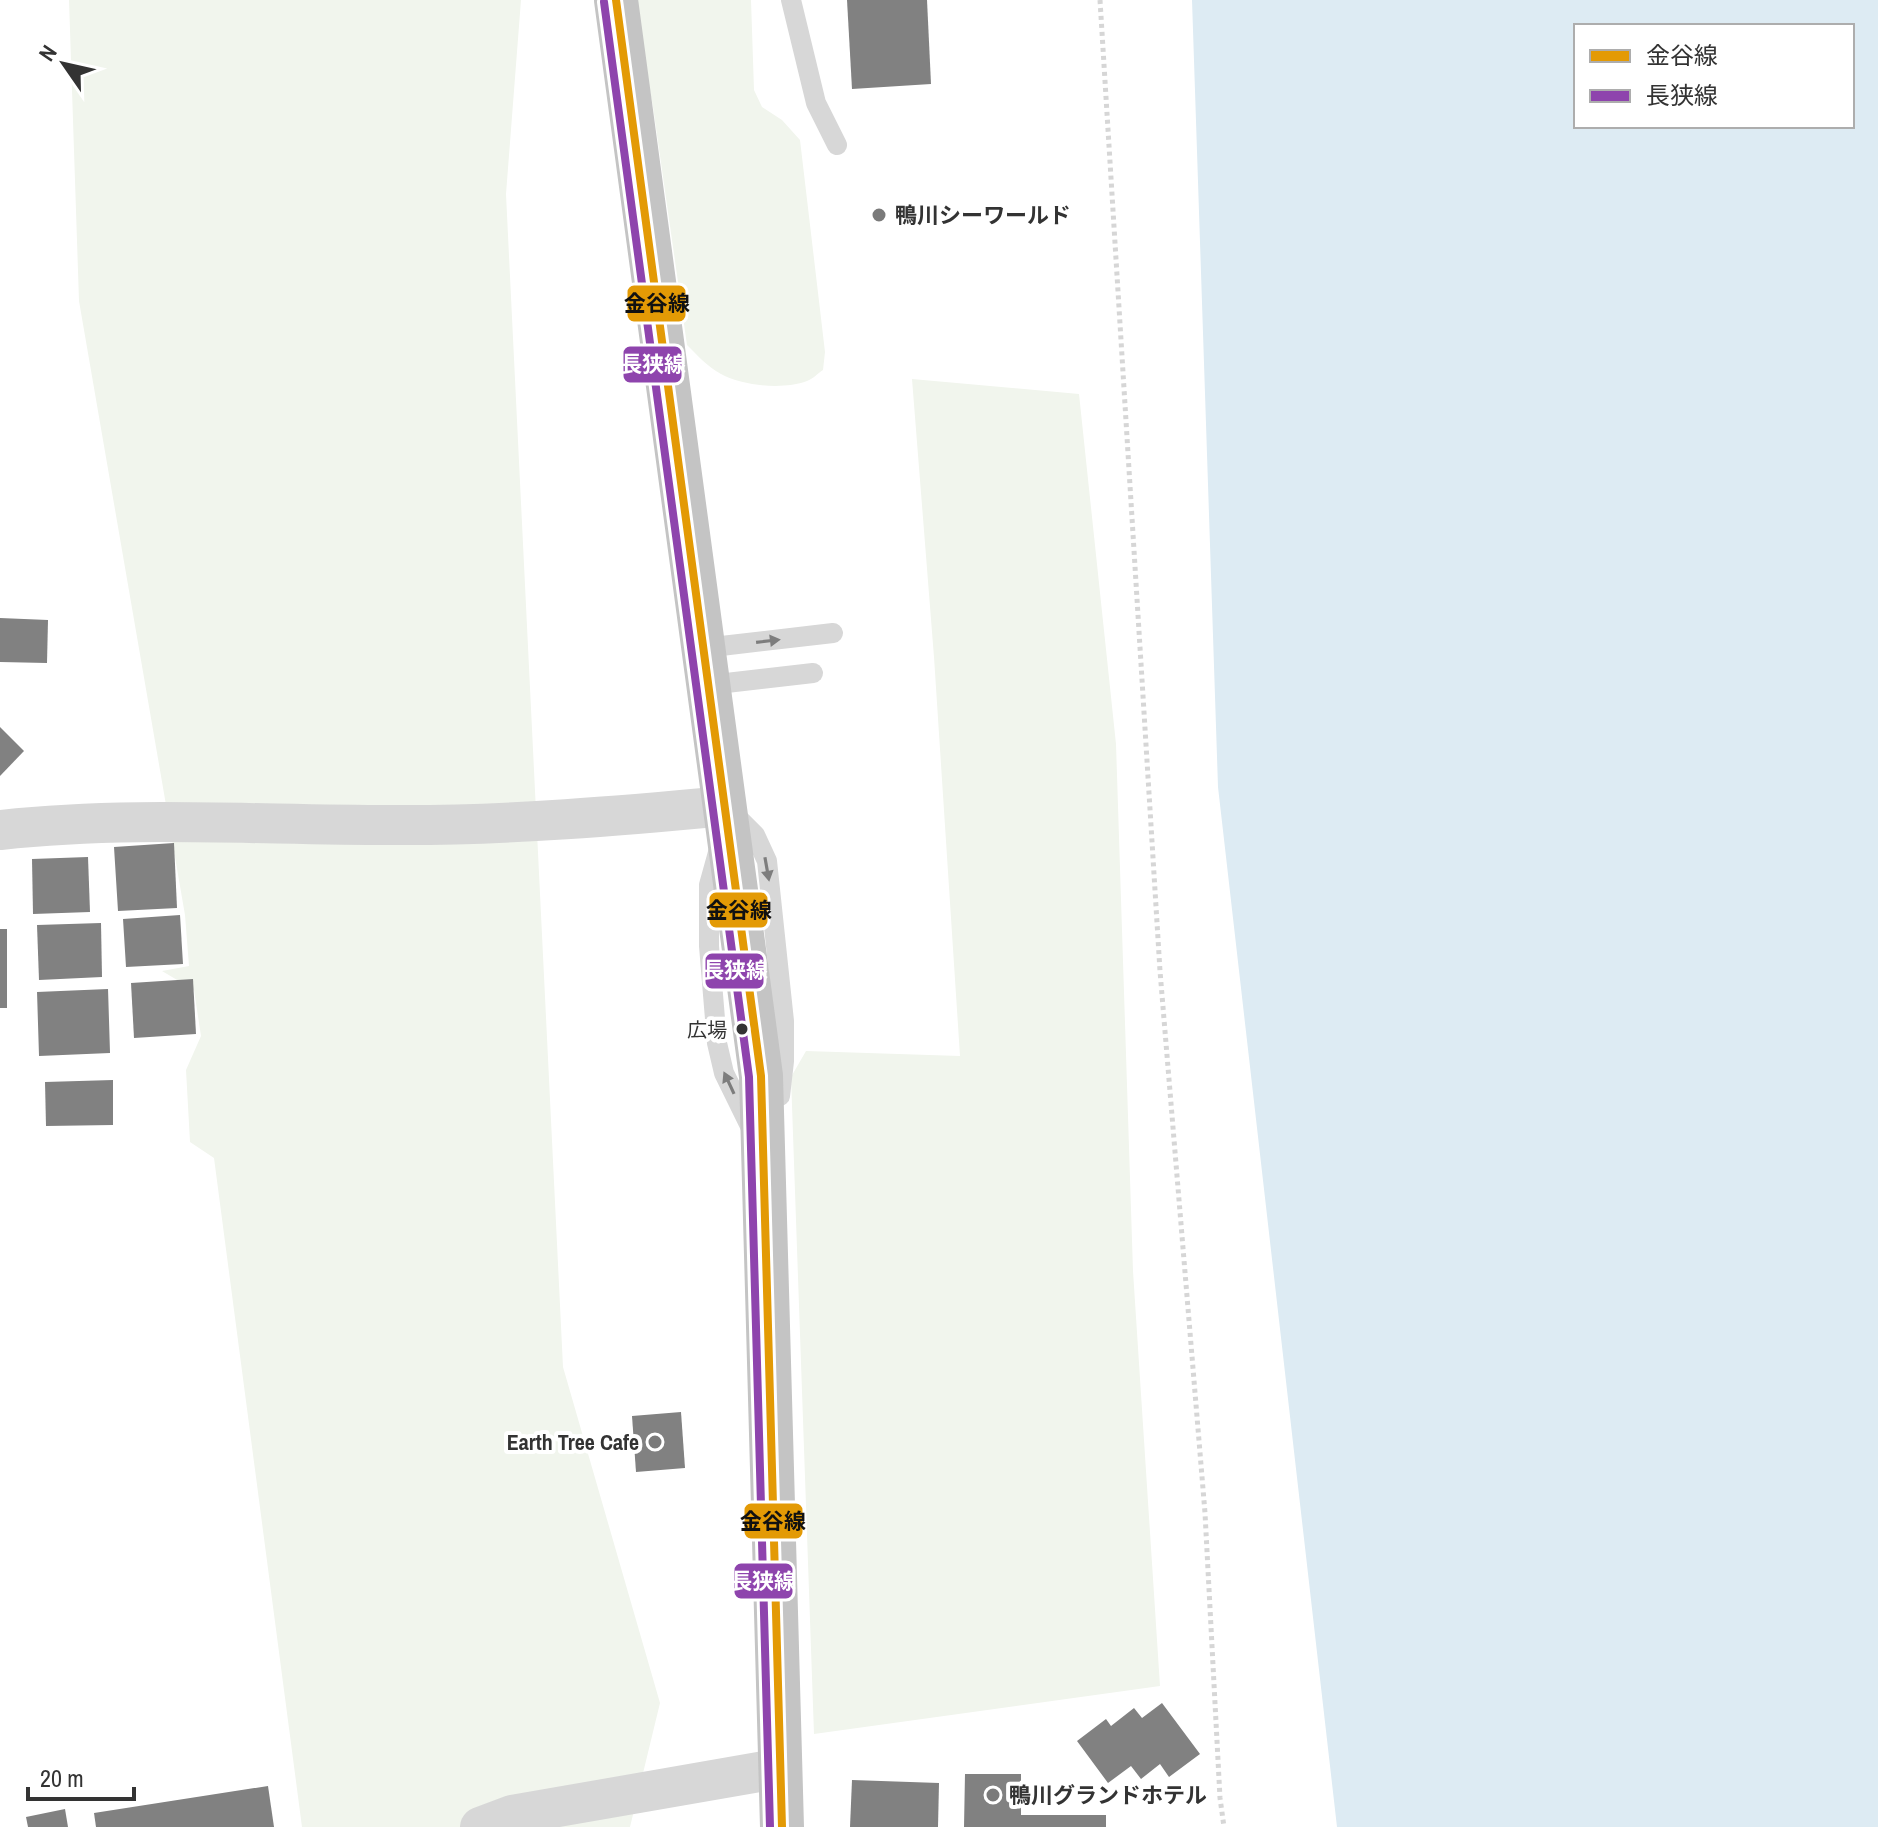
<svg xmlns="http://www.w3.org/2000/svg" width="1878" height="1827" font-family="'Archivo Narrow','Noto Sans JP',sans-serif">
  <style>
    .green { fill: #f1f5ed }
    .water { fill: #ddebf3; fill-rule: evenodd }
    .building { fill: #818181 }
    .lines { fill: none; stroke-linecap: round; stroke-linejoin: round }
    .path { stroke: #d6d6d6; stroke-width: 5; stroke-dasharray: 4 4; stroke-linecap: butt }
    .lane { stroke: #d7d7d7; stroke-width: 20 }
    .street { stroke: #d7d7d7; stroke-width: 40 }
    .highway { stroke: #c4c4c4; stroke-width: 44 }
    .bus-1-casing { stroke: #fff; stroke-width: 14 }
    .bus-2-casing { stroke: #fff; stroke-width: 14 }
    .bus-1 { stroke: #e39a05; stroke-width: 8 }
    .bus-2 { stroke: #8e44ad; stroke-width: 8 }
    .oneway { fill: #7d7d7d }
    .poi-dot { fill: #7a7a7a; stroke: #fff; stroke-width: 3 }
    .bus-dot { fill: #333; stroke: #fff; stroke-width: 3 }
    .labels { text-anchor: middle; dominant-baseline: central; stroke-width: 8; stroke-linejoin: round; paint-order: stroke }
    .bus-label { font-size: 20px; fill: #333; stroke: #fff; text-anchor: end }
    .poi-label { font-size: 22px; font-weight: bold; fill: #333; stroke: #fff; text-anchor: start }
    .line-badge { stroke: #fff; stroke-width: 3 }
    .badge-label { font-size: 22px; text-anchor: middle; font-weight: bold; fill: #fff }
    .pale-badge-label { font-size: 22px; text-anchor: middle; font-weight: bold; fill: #111 }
  </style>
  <rect width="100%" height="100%" fill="#fff"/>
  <g class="green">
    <path d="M 69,0 L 521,0 L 506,194 L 563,1367 L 660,1703 L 630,1827 L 302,1827 L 214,1158 L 190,1142 L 186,1070 L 201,1036 L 194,990 L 162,971 L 189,966 L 185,915 L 79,301 Z"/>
    <path d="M 633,0 L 751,0 L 754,90 L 762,107 L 782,120 L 800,140 L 825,352 L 823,370 C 818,373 813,379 807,381 C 783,390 743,386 721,374 C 707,366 698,356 687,345 L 653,107 Z"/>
    <path d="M 912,379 L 1079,394 L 1116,744 L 1133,1271 L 1160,1686 L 814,1734 L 791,1077 L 806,1051 L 960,1056 L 934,657 Z"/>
  </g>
  <path class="water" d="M 1192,0 L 1878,0 L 1878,1827 L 1337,1827 L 1218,787 ZM 1576,26 L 1852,26 L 1852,126 L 1576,126 Z"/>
  <g class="building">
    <path d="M 847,0 L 927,0 L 931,84 L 852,89 Z"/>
    <path d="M 0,618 L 48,620 L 47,663 L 0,662 Z"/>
    <path d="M 0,727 L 24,751 L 0,776 Z"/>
    <path d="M 174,843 L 177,908 L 118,911 L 114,847 Z"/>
    <path d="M 88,857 L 90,912 L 33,914 L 32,859 Z"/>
    <path d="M 180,915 L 183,964 L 126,967 L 123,919 Z"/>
    <path d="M 101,923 L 102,977 L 39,980 L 37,925 Z"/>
    <rect x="0" y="929" width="7" height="79"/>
    <path d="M 193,979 L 196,1034 L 134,1038 L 131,983 Z"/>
    <path d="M 108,989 L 110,1053 L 39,1056 L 37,992 Z"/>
    <path d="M 113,1080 L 113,1125 L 46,1126 L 45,1082 Z"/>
    <path d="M 681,1412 L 685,1468 L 636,1472 L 632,1416 Z"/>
    <path d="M 1162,1703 L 1200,1754 L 1169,1777 L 1160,1764 L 1141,1779 L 1131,1766 L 1108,1783 L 1077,1741 L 1106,1719 L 1111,1726 L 1134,1708 L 1142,1718 Z"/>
    <path d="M 965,1774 L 1021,1774 L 1021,1815 L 1106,1815 L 1106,1827 L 964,1827 Z"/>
    <path d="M 852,1780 L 939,1783 L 938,1827 L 850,1827 Z"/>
    <path d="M 268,1786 L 274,1827 L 96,1827 L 94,1813 Z"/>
    <path d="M 65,1809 L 68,1827 L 28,1827 L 26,1817 Z"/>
  </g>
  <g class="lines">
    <path class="path" d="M 1100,0 L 1160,971 L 1205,1513 L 1220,1798 L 1224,1827"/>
    <g class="lane">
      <path d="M 791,0 L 816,103 L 837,145"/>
      <path d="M 704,648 L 833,633"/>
      <path d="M 709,685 L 813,673"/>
      <path d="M 733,813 L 755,835 L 767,861 L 784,1021 L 784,1061 L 780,1096"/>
      <path d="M 719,849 L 709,885 L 709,946 L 717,1043 L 724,1073 L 751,1128"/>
    </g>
    <g class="street">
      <path d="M 0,830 C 135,815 270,826 405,825 C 513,825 619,816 725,806"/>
      <path d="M 480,1827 L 512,1815 L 782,1768"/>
    </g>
    <path class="highway" d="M 616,0 L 761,1076 L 782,1827"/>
    <g class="bus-1-casing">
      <path id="bus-1" d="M 616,0 L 761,1076 L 782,1827"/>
    </g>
    <g class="bus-2-casing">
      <path id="bus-2" d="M 604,2 L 749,1077 L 770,1827"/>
    </g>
    <use href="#bus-1" class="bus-1"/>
    <use href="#bus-2" class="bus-2"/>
  </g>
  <defs><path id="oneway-solid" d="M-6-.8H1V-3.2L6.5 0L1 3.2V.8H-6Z" transform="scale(2)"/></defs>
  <g class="oneway">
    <use href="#oneway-solid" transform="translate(768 641) rotate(-7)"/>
    <use href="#oneway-solid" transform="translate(767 869) rotate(80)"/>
    <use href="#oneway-solid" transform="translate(729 1083) rotate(-115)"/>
  </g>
  <g class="poi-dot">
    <circle cx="879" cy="215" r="8"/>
    <circle cx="655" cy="1442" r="8"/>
    <circle cx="993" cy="1795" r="8"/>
  </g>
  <circle class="bus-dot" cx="742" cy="1029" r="7"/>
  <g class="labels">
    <g class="bus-label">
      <text x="727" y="1029">広場</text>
    </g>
    <g class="poi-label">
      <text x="895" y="215">鴨川シーワールド</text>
      <text x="639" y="1442" text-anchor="end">Earth Tree Cafe</text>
      <text x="1009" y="1795">鴨川グランドホテル</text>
    </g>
  </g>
  <g class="line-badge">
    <rect x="626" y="284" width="61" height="39" rx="8" fill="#e39a05"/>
    <rect x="622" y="345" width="61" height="39" rx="8" fill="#8e44ad"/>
    <rect x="708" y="891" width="61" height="38" rx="8" fill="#e39a05"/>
    <rect x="704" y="952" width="61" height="38" rx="8" fill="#8e44ad"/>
    <rect x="743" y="1502" width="61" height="38" rx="8" fill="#e39a05"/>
    <rect x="733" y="1562" width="61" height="38" rx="8" fill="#8e44ad"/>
  </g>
  <g class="badge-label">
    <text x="653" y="372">長狭線</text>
    <text x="735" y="978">長狭線</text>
    <text x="763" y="1589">長狭線</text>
  </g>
  <g class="pale-badge-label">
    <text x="657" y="311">金谷線</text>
    <text x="739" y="918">金谷線</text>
    <text x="773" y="1529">金谷線</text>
  </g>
  <rect x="1574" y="24" width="280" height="104" fill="#ffffff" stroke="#adadad" stroke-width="2"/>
  <rect x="1590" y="50" width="40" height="12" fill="#e39a05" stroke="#adadad" stroke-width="2"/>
  <text x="1646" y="64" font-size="24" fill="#333333">金谷線</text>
  <rect x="1590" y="90" width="40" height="12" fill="#8e44ad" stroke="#adadad" stroke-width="2"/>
  <text x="1646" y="104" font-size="24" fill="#333333">長狭線</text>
  <g transform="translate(64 64) rotate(304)" stroke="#ffffff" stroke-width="6" paint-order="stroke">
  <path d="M0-6L14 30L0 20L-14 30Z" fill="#333333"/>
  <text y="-12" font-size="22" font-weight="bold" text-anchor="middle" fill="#333333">N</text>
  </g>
  <path d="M28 1787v12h106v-12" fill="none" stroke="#333333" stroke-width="4"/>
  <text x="40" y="1787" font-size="24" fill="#333333" stroke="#ffffff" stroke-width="6" paint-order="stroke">20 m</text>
</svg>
